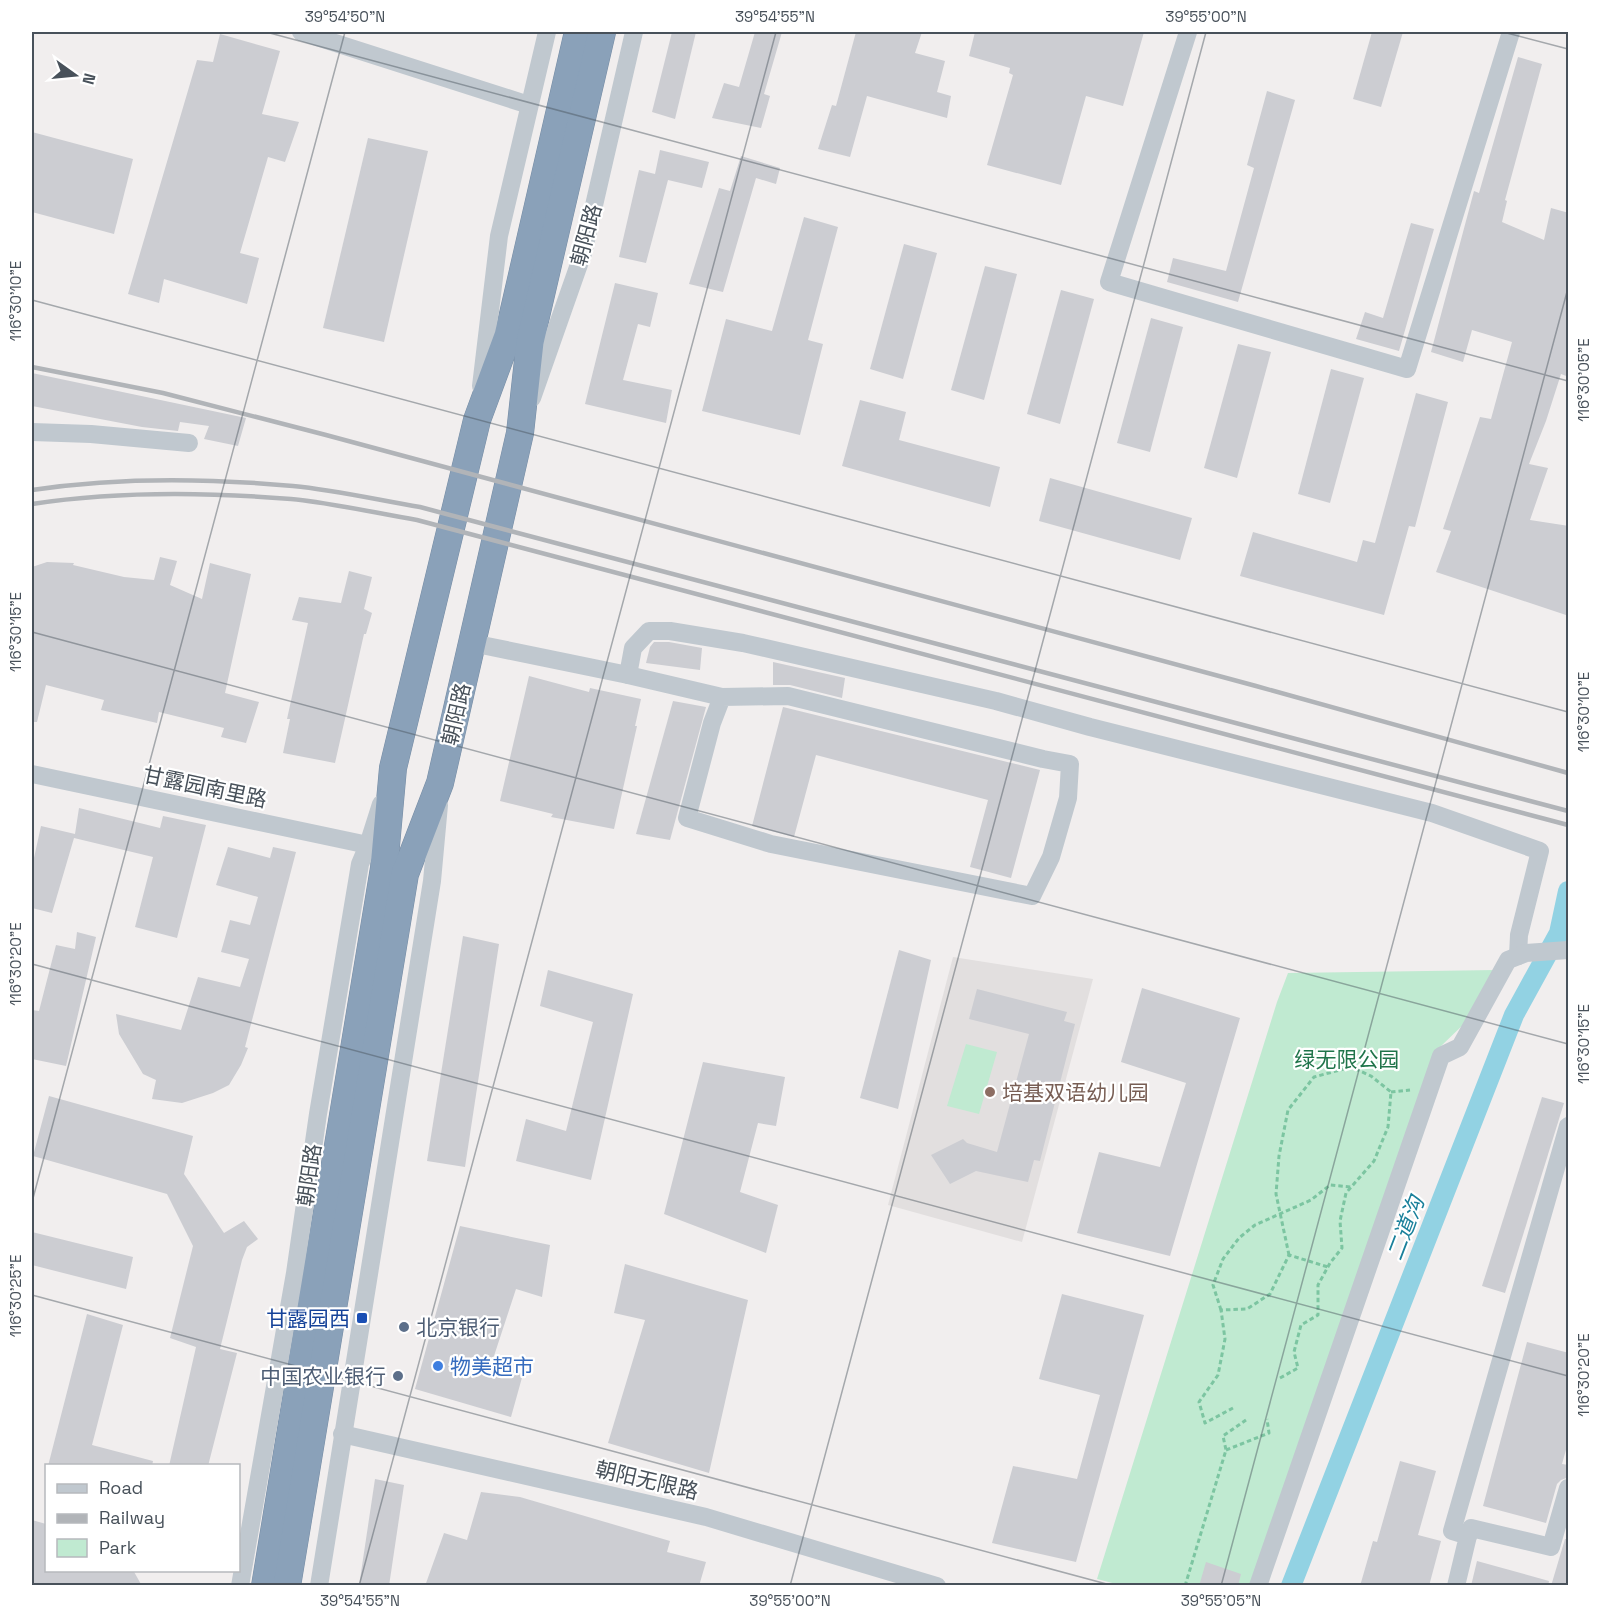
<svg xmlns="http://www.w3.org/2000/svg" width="1600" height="1617" font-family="'Space Grotesk','Noto Sans SC',sans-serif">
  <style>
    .education { fill: #e2dfdf }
    .green { fill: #c0ead1 }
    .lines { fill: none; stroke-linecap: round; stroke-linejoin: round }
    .canal { stroke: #92d2e3; stroke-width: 20 }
    .building { fill: #cccdd2 }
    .highway-casing { stroke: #768ca4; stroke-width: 28 }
    .path { stroke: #7cc5a1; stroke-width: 3; stroke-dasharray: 4.5 3; stroke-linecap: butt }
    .minor { stroke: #c0c8cf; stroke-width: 18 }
    .highway { stroke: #8aa1b9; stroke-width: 27 }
    .rail { stroke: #b1b4b8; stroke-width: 4.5 }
    .ticks { fill: none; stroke: #48515a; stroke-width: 1.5; stroke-opacity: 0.45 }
    .education-dot { fill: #8d6e63; stroke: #fff; stroke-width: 2 }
    .transit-dot { fill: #1a4fb4; stroke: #fff; stroke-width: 2 }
    .service-dot { fill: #5c6f8a; stroke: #fff; stroke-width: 2 }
    .shop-dot { fill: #3f7fe0; stroke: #fff; stroke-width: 2 }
    .labels { text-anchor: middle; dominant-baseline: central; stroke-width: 4.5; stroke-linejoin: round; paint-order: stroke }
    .street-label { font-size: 21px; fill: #48515a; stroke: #fff }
    .park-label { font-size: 21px; fill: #1f744a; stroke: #fff }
    .education-label { font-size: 21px; fill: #785e54; stroke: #fff; text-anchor: start }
    .transit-label { font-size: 21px; fill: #164399; stroke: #fff; text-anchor: end }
    .service-label { font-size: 21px; fill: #4e5e75; stroke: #fff; text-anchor: start }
    .shop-label { font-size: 21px; fill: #366cbe; stroke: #fff; text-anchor: start }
    .water-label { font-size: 22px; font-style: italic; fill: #1a809b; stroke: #fff }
    .neatline { fill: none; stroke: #48515a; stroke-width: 2 }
    .ticks-label { font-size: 15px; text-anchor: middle; fill: #48515a }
  </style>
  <rect width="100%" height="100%" fill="#f1eeee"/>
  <path class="education" d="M 953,957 L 1093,979 L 1022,1242 L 888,1205 Z"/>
  <g class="green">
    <path d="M 1496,970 L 1467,1021 L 1439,1048 L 1251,1585 L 1124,1586 L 1097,1579 L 1277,1002 L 1288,973 Z"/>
    <path d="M 966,1044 L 997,1052 L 979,1114 L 947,1106 Z"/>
  </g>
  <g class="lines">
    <path class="canal" d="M 1291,1586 L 1514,1015 L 1559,933 L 1568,891"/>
  </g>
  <g class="building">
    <path d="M 672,32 L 696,32 L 675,119 L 652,112 Z"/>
    <path d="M 755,32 L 782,32 L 764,94 L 770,96 L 761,128 L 712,118 L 724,83 L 739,87 Z"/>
    <path d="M 856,32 L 922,32 L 915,53 L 945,61 L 937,92 L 951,96 L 947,118 L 867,96 L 850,157 L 818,149 L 832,105 L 836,106 Z"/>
    <path d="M 975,32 L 1144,32 L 1123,106 L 1086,96 L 1061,185 L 987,165 L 1013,75 L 1009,73 L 1010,68 L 969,56 Z"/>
    <path d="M 1372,32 L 1403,32 L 1381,107 L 1353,99 Z"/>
    <path d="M 220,34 L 280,51 L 262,114 L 299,122 L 285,162 L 268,157 L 240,253 L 259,258 L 247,304 L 164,279 L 159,303 L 128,294 L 197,60 L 213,62 Z"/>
    <path d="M 1518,57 L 1542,64 L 1505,200 L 1507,201 L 1502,222 L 1544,240 L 1551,208 L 1569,213 L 1569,377 L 1561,374 L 1546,421 L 1529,464 L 1548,468 L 1530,520 L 1569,526 L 1569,606 L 1566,615 L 1436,572 L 1451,531 L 1443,529 L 1480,417 L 1491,419 L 1512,342 L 1472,330 L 1463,362 L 1431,352 L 1474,191 L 1479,193 Z"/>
    <path d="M 1267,91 L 1295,100 L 1238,302 L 1167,282 L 1173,258 L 1226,271 L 1254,168 L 1247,165 Z"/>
    <path d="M 32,132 L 133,159 L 114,234 L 32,212 Z"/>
    <path d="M 368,138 L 428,151 L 384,342 L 323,328 Z"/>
    <path d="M 660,150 L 709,162 L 702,188 L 668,180 L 646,263 L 619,257 L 639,170 L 655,174 Z"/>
    <path d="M 741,156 L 780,168 L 776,184 L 756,178 L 723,292 L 689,284 L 719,188 L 730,191 Z"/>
    <path d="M 804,217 L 838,227 L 808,340 L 823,344 L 800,435 L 702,411 L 726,319 L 772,331 Z"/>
    <path d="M 1411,223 L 1434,229 L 1399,351 L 1356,339 L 1365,312 L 1383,318 Z"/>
    <path d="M 904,244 L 937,253 L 903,379 L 870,369 Z"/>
    <path d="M 985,266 L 1017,274 L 984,400 L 951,390 Z"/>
    <path d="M 615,283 L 658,293 L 650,327 L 638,324 L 623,380 L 672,390 L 666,423 L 585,404 Z"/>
    <path d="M 1061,290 L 1094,299 L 1060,424 L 1027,414 Z"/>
    <path d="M 1151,318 L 1183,327 L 1150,452 L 1117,443 Z"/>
    <path d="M 1238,344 L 1271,352 L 1237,478 L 1204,468 Z"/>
    <path d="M 1331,369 L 1364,378 L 1330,503 L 1298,494 Z"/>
    <path d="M 32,373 L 246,418 L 238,446 L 204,439 L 209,426 L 180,422 L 178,431 L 142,427 L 32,406 Z"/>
    <path d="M 1416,393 L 1448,402 L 1415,527 L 1409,526 L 1384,615 L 1240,576 L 1253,532 L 1357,562 L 1363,540 L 1375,543 Z"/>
    <path d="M 860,400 L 906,412 L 899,440 L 1000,467 L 990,507 L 842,466 Z"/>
    <path d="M 1050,478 L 1192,518 L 1180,560 L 1039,521 Z"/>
    <path d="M 160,557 L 177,561 L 170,585 L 202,599 L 210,563 L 251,574 L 225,693 L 259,702 L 246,743 L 221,737 L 224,728 L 159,712 L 157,723 L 101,710 L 104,700 L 46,685 L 37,722 L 32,722 L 32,567 L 47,562 L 74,563 L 73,565 L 124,577 L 154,580 Z"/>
    <path d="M 349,571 L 372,577 L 364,609 L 372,613 L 366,634 L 364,634 L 335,763 L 283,753 L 290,719 L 287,719 L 308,623 L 292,620 L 299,597 L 341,603 Z"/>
    <path d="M 654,642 L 669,642 L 702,648 L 700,670 L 646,663 L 650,647 Z"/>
    <path d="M 773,662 L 845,678 L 842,698 L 790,685 L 773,685 Z"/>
    <path d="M 529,676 L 589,692 L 590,688 L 641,699 L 635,726 L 637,726 L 614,829 L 551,817 L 553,814 L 500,801 Z"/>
    <path d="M 673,701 L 706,707 L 670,840 L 636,834 Z"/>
    <path d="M 783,707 L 1040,770 L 1011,878 L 970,867 L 988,800 L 816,755 L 794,837 L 752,826 Z"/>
    <path d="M 79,808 L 160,828 L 163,816 L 206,825 L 177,938 L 135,927 L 153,857 L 74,838 L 52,913 L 32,908 L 32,867 L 41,826 L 75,834 Z"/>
    <path d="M 228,847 L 270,858 L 273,847 L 296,852 L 245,1047 L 248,1048 L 241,1065 L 229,1085 L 213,1093 L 182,1103 L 152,1099 L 156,1080 L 143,1074 L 119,1034 L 116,1014 L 181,1030 L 198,977 L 240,987 L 249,959 L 221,952 L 230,920 L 250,925 L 258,897 L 216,885 Z"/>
    <path d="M 77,932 L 96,937 L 66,1066 L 32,1059 L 32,1010 L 39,1011 L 56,945 L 75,949 Z"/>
    <path d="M 463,936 L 499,944 L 465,1167 L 427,1161 Z"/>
    <path d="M 899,950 L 931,960 L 898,1109 L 860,1098 Z"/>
    <path d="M 548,970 L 633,994 L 591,1180 L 516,1161 L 526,1119 L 566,1131 L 593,1022 L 540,1006 Z"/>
    <path d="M 1142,988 L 1240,1018 L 1170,1256 L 1077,1233 L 1099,1152 L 1160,1167 L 1186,1083 L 1121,1062 Z"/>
    <path d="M 977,989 L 1067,1012 L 1064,1021 L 1075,1024 L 1040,1161 L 1034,1160 L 1028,1182 L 976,1171 L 950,1184 L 931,1155 L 963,1139 L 967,1143 L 997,1152 L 1029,1034 L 969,1019 Z"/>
    <path d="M 703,1062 L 785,1077 L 776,1126 L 758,1123 L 740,1192 L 778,1205 L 766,1253 L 664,1214 Z"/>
    <path d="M 49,1096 L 193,1136 L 184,1174 L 224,1233 L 244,1221 L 258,1239 L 247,1247 L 242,1260 L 220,1349 L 237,1353 L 208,1466 L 169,1466 L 196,1347 L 170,1338 L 193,1246 L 167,1194 L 33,1156 Z"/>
    <path d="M 1542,1097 L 1564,1103 L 1505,1293 L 1482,1286 Z"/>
    <path d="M 460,1226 L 550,1245 L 542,1297 L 516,1289 L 492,1362 L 523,1374 L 511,1417 L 415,1389 Z"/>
    <path d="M 32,1232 L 133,1257 L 126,1289 L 32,1265 Z"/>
    <path d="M 625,1264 L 748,1300 L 709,1473 L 608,1443 L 645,1320 L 614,1313 Z"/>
    <path d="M 1062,1294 L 1144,1315 L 1076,1562 L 992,1543 L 1013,1466 L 1077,1479 L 1100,1395 L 1039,1379 Z"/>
    <path d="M 87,1314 L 123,1325 L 92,1445 L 153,1461 L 152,1466 L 48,1466 Z"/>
    <path d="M 1527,1342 L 1569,1353 L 1569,1439 L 1562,1464 L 1569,1465 L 1569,1477 L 1561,1480 L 1557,1484 L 1546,1523 L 1483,1506 Z"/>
    <path d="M 1400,1461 L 1436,1471 L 1418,1535 L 1441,1541 L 1429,1586 L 1360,1586 L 1373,1541 L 1377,1542 Z"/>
    <path d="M 375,1479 L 404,1485 L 389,1586 L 359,1586 Z"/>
    <path d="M 481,1492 L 520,1497 L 670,1541 L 667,1552 L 706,1562 L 699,1586 L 425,1586 L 444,1533 L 467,1540 Z"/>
    <path d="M 32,1520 L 46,1524 L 46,1570 L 133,1570 L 142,1586 L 32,1586 Z"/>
    <path d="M 1565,1539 L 1569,1539 L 1569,1586 L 1551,1586 Z"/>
    <path d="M 1477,1561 L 1549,1581 L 1548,1586 L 1471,1586 Z"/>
    <path d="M 1206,1562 L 1241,1574 L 1238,1586 L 1199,1586 Z"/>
  </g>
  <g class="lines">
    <g class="highway-casing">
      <g id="highway">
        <path d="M 265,1586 L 384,868 L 393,768 L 477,420 L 508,336 L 578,32"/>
        <path d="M 287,1586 L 405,874 L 440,783 L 520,433 L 530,342 L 602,32"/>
      </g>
    </g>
    <g class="path">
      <path d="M 1391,1092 L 1410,1090"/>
      <path d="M 1221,1310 L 1213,1285 L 1223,1259 L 1239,1238 L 1255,1225 L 1311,1200 L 1330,1185 L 1351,1187"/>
      <path d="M 1280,1378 L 1298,1368 L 1294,1352 L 1301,1325 L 1318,1315 L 1318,1285 L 1330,1263 L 1342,1248 L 1340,1221 L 1346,1193 L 1374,1161 L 1388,1127 L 1391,1092 L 1371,1076 L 1351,1067 L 1314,1077 L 1288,1110 L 1279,1156 L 1276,1194 L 1289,1255"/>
      <path d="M 1233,1408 L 1205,1423 L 1199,1402 L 1218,1375 L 1225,1339 L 1221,1310 L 1247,1309 L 1270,1294 L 1289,1255 L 1328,1267"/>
      <path d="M 1226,1450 L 1269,1433 L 1267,1419"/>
      <path d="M 1185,1586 L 1226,1450 L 1223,1436 L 1246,1420"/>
    </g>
    <g class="minor">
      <path d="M 301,32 L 529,105"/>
      <path d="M 1188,32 L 1109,282 L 1407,369 L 1511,32"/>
      <path d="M 481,386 L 499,236 L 547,32"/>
      <path d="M 532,398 L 583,253 L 634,32"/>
      <path d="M 32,432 L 91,434 L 189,443"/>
      <path d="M 472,643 L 628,675 L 633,648 L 649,631 L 670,631 L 743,643 L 996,701 L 1090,727 L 1432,813 L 1540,851 L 1519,935 L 1518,956"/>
      <path d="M 628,675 L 722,697 L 712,723 L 687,818 L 771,844 L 1032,896 L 1051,857 L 1068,798 L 1070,764 L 1043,759 L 788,696 L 722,697"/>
      <path d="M 32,774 L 368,845"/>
      <path d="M 342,1434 L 706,1517 L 937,1586"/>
      <path d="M 1468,1536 L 1471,1528 L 1551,1547 L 1568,1488"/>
      <path d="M 240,1586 L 295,1273 L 318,1114 L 360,864 L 368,845 L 381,804"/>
      <path d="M 319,1586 L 432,881 L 439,805"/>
      <path d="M 1258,1586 L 1441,1056 L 1460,1047 L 1508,960 L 1526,953 L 1568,950"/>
      <path d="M 1456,1586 L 1468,1536 L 1452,1531 L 1568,1126"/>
    </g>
    <use href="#highway" class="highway"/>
    <g class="rail">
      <path d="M 32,367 L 163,393 L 326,435 L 1256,686 L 1568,773"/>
      <path d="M 32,490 C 118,477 206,478 293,486 C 335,490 378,500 420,507 L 1568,811"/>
      <path d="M 32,504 C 117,491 205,492 291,499 C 333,503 375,513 417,520 L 1568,825"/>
    </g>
  </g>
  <path class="ticks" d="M 266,32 L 1568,381M 1503,32 L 1568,49M 32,300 L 1568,712M 32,632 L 1568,1044M 32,964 L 1568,1376M 32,1202 L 345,32M 32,1295 L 1114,1586M 359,1586 L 776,32M 790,1586 L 1206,32M 1221,1586 L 1568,288"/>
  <circle class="education-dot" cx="990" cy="1092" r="6"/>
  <rect class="transit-dot" x="356" y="1312" width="12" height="12" rx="3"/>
  <g class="service-dot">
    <circle cx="404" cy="1327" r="6"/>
    <circle cx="398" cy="1376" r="6"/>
  </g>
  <circle class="shop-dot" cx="438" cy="1366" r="6"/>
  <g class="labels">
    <g class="street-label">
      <text transform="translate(586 235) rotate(-75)">朝阳路</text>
      <text transform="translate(456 714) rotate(-77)">朝阳路</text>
      <text transform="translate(205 787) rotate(12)">甘露园南里路</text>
      <text transform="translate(309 1175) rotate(-82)">朝阳路</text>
      <text transform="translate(647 1480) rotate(13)">朝阳无限路</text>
    </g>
    <g class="park-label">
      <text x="1347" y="1059">绿无限公园</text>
    </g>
    <g class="education-label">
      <text x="1002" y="1092">培基双语幼儿园</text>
    </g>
    <g class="transit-label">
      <text x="350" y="1318">甘露园西</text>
    </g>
    <g class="service-label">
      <text x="416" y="1327">北京银行</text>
      <text x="386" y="1376" text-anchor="end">中国农业银行</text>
    </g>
    <g class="shop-label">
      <text x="450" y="1366">物美超市</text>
    </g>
    <g class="water-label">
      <text transform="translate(1405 1228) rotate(-69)">二道沟</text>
    </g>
  </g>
  <rect width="1600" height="1617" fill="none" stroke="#ffffff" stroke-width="66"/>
  <rect x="45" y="1464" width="195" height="108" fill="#ffffff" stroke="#b6b9bd" stroke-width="1.5"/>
  <rect x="57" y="1484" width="30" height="9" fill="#c0c8cf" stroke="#b6b9bd" stroke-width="1.5"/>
  <text x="99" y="1494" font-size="18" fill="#48515a">Road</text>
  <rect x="57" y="1514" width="30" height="9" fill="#b1b4b8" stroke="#b6b9bd" stroke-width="1.5"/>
  <text x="99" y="1524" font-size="18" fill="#48515a">Railway</text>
  <rect x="57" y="1539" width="30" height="18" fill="#c0ead1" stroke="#b6b9bd" stroke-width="1.5"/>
  <text x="99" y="1554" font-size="18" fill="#48515a">Park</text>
  <g transform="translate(75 75) rotate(105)" stroke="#ffffff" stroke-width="4.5" paint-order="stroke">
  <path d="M0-4.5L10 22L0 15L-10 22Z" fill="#48515a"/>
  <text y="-9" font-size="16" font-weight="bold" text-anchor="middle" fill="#48515a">N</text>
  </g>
  <rect x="33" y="33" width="1534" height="1551" class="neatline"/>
  <g class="ticks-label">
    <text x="345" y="22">39°54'50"N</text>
    <text x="775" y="22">39°54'55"N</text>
    <text x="1206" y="22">39°55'00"N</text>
    <text transform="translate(16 301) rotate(-90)" y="5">116°30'10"E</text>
    <text transform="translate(1584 380) rotate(-90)" y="5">116°30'05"E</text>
    <text transform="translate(16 632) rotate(-90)" y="5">116°30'15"E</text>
    <text transform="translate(1584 712) rotate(-90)" y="5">116°30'10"E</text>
    <text transform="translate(16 964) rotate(-90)" y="5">116°30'20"E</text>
    <text transform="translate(1584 1044) rotate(-90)" y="5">116°30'15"E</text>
    <text transform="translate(16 1296) rotate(-90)" y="5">116°30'25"E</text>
    <text transform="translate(1584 1375) rotate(-90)" y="5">116°30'20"E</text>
    <text x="360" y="1606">39°54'55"N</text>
    <text x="790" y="1606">39°55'00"N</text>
    <text x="1221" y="1606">39°55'05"N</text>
  </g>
</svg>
